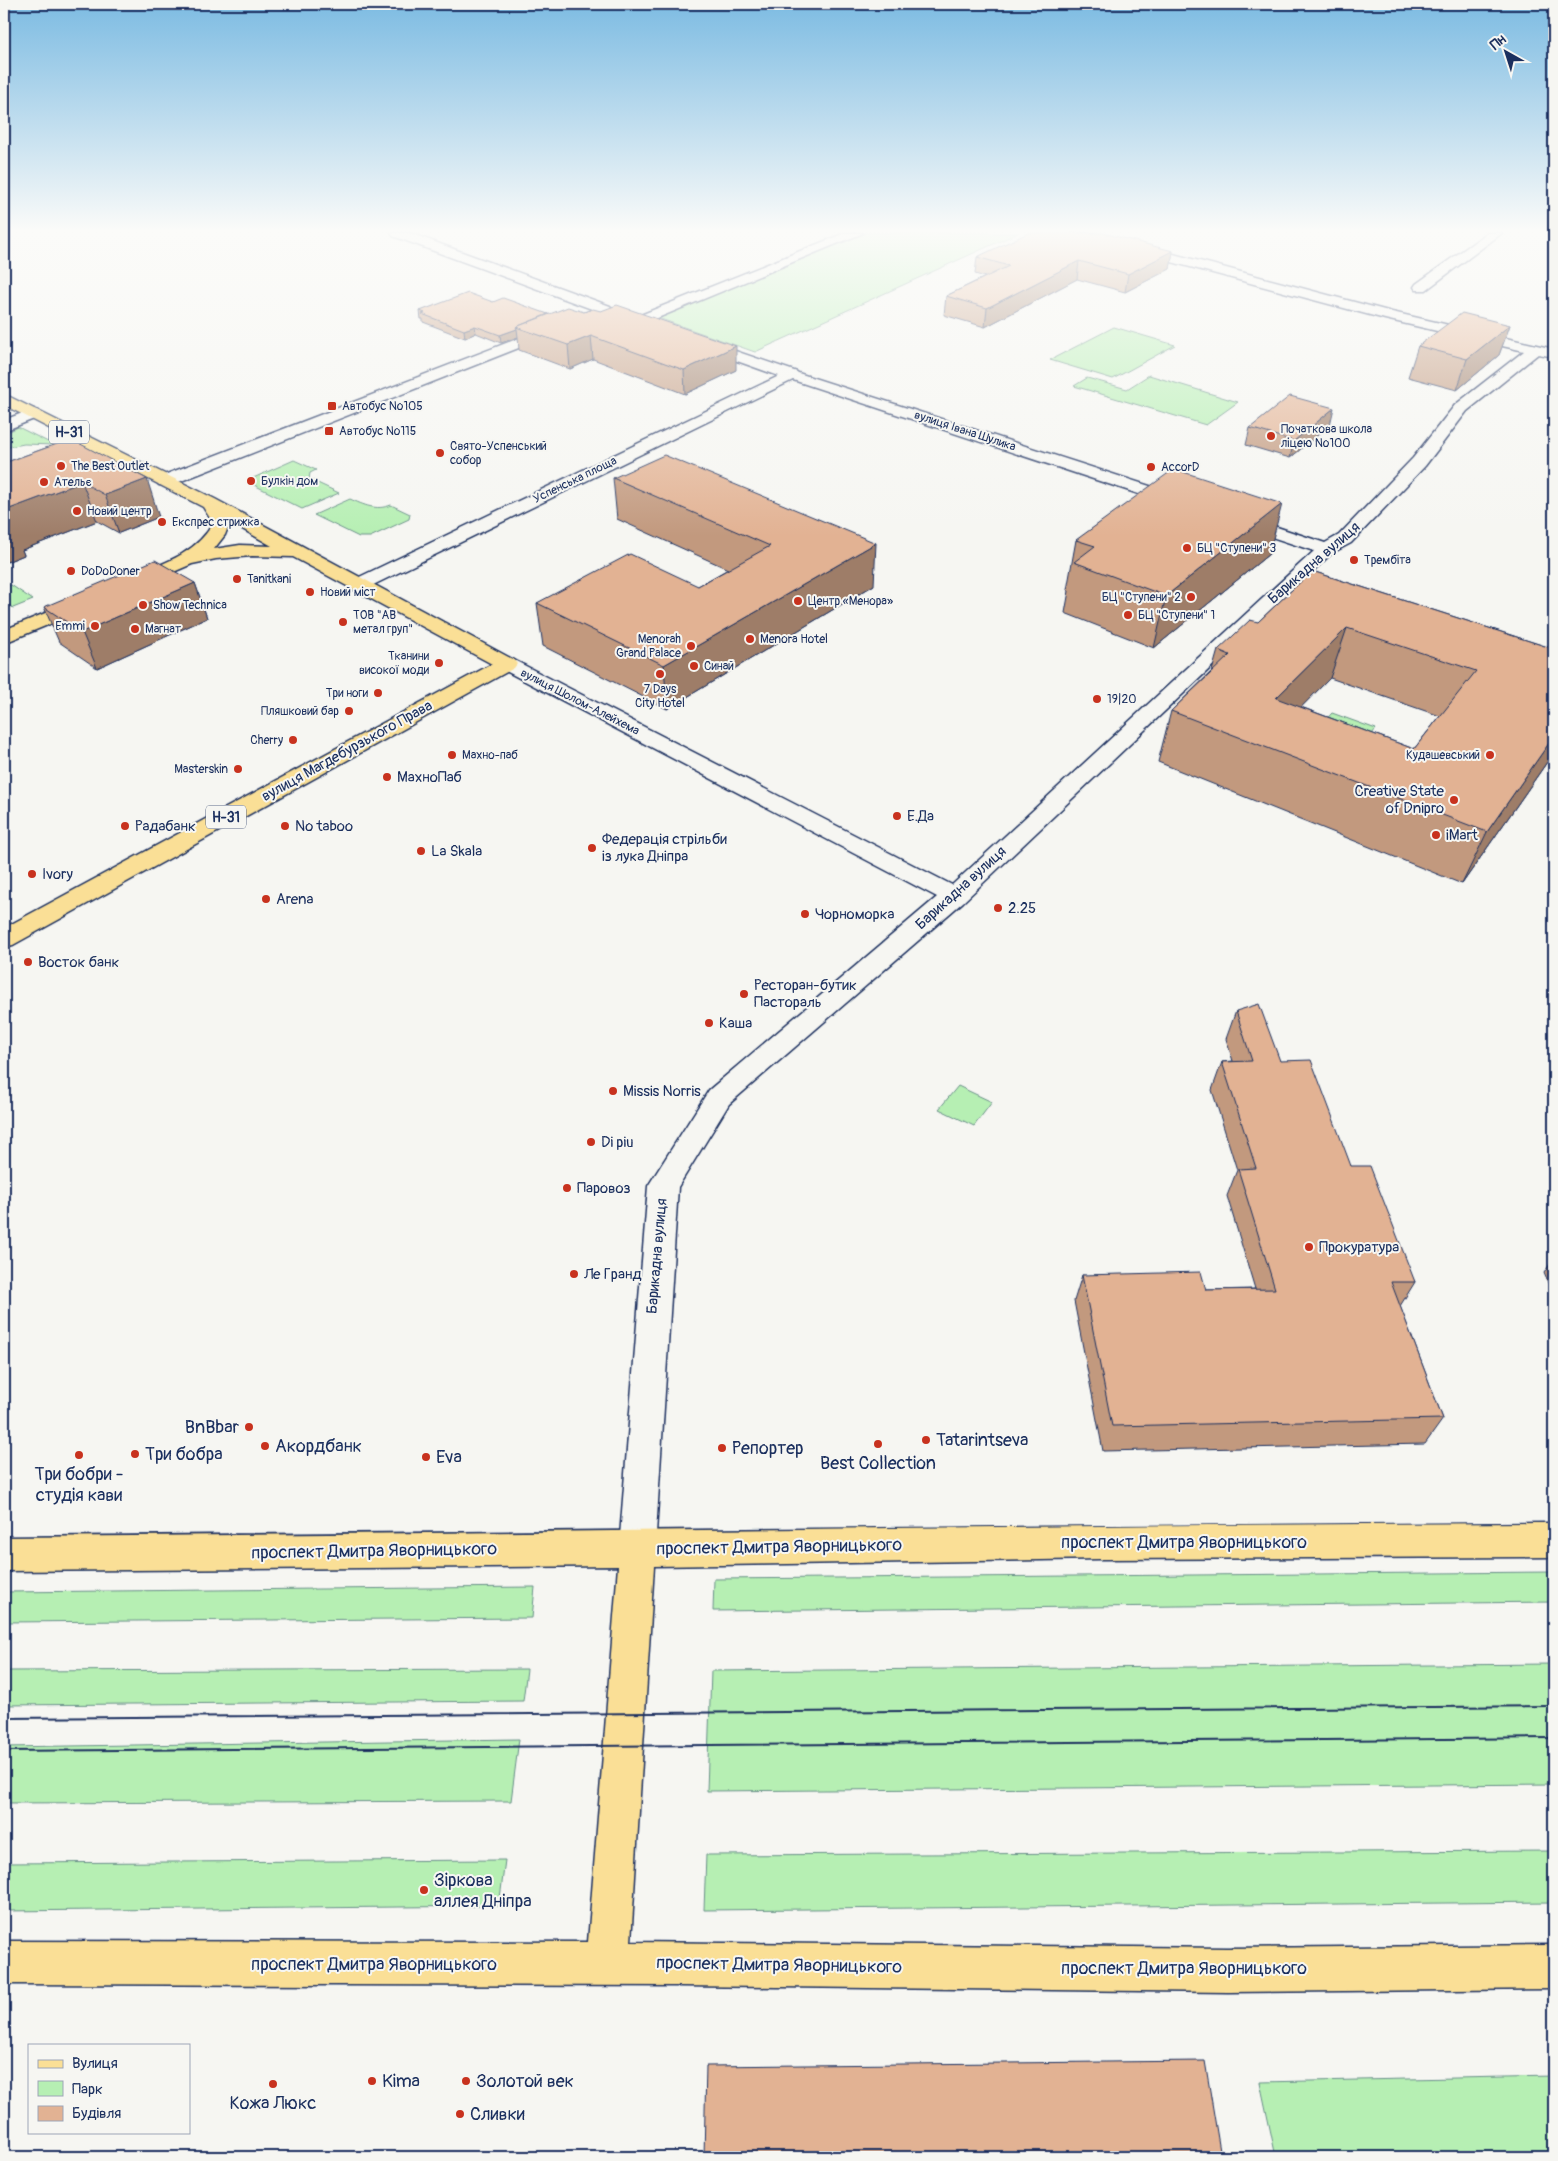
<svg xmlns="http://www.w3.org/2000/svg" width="1558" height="2161" font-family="Pangolin,sans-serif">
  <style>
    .green { fill: #b6efb3; stroke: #688f88 }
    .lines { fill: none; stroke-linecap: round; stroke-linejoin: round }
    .minor-casing { stroke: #1b2f5e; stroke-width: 3 }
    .tertiary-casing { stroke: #1b2f5e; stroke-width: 3 }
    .primary-casing { stroke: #1b2f5e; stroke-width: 3 }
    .minor { fill: #f6f6f2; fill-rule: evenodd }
    .tertiary { fill: #f6f6f2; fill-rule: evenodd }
    .primary { fill: #fadf96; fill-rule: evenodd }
    .tram { stroke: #1b2f5e; stroke-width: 2 }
    .wall { fill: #c2997e; stroke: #1b2f5e; fill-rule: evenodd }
    .shaded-wall { fill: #9e7d67; stroke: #1b2f5e }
    .building { fill: #e2b293; stroke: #1b2f5e; fill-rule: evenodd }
    .poi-dot { fill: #c8321e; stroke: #f6f6f2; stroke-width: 2 }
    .labels { text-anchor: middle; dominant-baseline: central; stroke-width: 4; stroke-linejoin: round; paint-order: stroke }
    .far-poi-label { font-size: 12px; fill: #1b2f5e; stroke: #f6f6f2; text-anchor: start }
    .far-street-label { font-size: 12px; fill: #1b2f5e; stroke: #f6f6f2 }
    .shield { fill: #f6f6f2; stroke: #5d6b8a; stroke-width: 1 }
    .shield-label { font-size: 14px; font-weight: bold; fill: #1b2f5e }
    .street-label { font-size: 15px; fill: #1b2f5e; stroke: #f6f6f2 }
    .poi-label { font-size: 15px; fill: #1b2f5e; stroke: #f6f6f2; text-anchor: start }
    .near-poi-label { font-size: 18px; fill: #1b2f5e; stroke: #f6f6f2; text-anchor: start }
    .near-street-label { font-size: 18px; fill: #1b2f5e; stroke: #f6f6f2 }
  </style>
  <rect width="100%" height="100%" fill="#f6f6f2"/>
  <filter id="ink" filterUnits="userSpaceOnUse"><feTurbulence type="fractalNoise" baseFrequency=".02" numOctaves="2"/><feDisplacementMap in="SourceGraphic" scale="10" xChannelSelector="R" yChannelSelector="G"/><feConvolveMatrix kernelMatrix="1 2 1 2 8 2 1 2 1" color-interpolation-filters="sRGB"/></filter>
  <g filter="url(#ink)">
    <g class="green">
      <path d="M 866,233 L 1018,233 L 755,352 L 658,318 Z"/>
      <path d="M 1114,327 L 1175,345 L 1113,379 L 1050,360 Z"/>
      <path d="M 1149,375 L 1238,402 L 1206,425 L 1074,386 L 1087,378 L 1127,389 Z"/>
      <path d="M 18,427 L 54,445 L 24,444 L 4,448 L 4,434 Z"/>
      <path d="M 294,460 L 316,470 L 310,473 L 309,479 L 339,493 L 302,509 L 250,483 L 251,479 Z"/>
      <path d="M 350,499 C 364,505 376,511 391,505 L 410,514 L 409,519 L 370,537 L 359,537 L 314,515 Z"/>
      <path d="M 11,585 L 33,600 L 13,608 L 4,601 L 4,588 Z"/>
      <path d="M 1332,713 L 1376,729 L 1357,752 L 1312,735 Z"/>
      <path d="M 958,1086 L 992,1102 L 974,1126 L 939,1109 Z"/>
      <path d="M 1554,1572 L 1554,1602 L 713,1611 L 714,1579 Z"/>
      <path d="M 535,1587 L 532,1618 L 4,1622 L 4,1592 Z"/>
      <path d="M 1554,1664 L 1554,1784 L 707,1791 L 711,1671 Z"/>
      <path d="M 527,1669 L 523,1701 L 4,1705 L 4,1671 Z"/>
      <path d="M 519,1739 L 511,1801 L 4,1803 L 4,1747 Z"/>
      <path d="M 1554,1851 L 1554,1902 L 704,1910 L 706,1855 Z"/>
      <path d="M 505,1860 L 499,1906 L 4,1911 L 4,1863 Z"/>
      <path d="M 1554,2076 L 1554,2157 L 1276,2157 L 1260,2082 Z"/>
    </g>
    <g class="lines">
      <g class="minor-casing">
        <g id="minor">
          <path d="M 391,233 L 410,233 L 610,306 L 612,309 L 605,313 L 600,312 L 393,236 Z"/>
          <path d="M 845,233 L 863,233 L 643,324 L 633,324 L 631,321 L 633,318 Z"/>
          <path d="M 1072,233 L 1094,233 L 1392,312 L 1554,349 L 1554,357 L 1538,354 L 1467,411 L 1425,466 L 1351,543 L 1332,553 L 963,902 L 729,1104 L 678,1187 L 655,1549 L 650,1561 L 637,1566 L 624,1561 L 619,1549 L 648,1186 L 709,1090 L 937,897 L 500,668 L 497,664 L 500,660 L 507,658 L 514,660 L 952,885 L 1314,551 L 1232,524 L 1229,520 L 1232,516 L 1238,515 L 1244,516 L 1325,543 L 1339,535 L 1413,458 L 1455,405 L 1524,351 L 1385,319 L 1074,236 Z"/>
          <path d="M 1487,233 L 1502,233 L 1426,290 L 1416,290 L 1414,287 L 1416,284 Z"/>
          <path d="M 792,371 L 1187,498 L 1190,502 L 1187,506 L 1181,507 L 1175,506 L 787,378 L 785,375 L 787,372 Z"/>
        </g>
      </g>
      <g class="tertiary-casing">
        <g id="tertiary">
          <path d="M 605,305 L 646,319 L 648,322 L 641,326 L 605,314 L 171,485 L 159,485 L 157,481 L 159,477 Z"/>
          <path d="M 700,339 L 797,372 L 799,375 L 797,378 L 365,589 L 358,591 L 351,589 L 349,585 L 351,581 L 779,376 L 695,346 L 693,343 L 695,340 Z"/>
          <path d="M 33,409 L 39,411 L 41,414 L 39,417 L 4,431 L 4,420 Z"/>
        </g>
      </g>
      <g class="primary-casing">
        <g id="primary">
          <path d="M 4,394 L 215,499 L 514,660 L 517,664 L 514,668 L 13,945 L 4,947 L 4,928 L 492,664 L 293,557 L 252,556 L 216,559 L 192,564 L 141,586 L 134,588 L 127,586 L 125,582 L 127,578 C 159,565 196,555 213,523 L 203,507 L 4,405 ZM 230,522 L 272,546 L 240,545 L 214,549 L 225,535 Z"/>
          <path d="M 82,598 L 89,600 L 92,604 L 89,608 L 4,643 L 4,630 Z"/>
          <path d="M 1554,1523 L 1554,1557 L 1102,1559 L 654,1566 L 631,1942 L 1228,1948 L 1554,1945 L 1554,1989 L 1228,1992 L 681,1986 L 4,1984 L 4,1941 L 588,1942 L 618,1566 L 4,1571 L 4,1537 C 521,1533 1037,1525 1554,1523 Z"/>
        </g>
      </g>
      <use href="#minor" class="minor"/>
      <use href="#tertiary" class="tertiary"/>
      <use href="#primary" class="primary"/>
      <g class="tram">
        <path d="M 4,1718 L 1554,1706"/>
        <path d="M 4,1751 L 1554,1738"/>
      </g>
    </g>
    <g class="wall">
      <path d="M 1173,251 L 1170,269 L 1125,292 L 1077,279 L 985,327 L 944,315 L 946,296 L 985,277 L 975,274 L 977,257 Z"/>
      <path d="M 493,302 L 548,314 L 736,370 L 685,394 L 593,359 L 570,369 L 519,350 L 518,337 L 501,343 L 476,333 L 465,338 L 423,322 L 423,319 L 421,319 L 420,311 Z"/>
      <path d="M 1510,325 L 1499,355 L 1457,390 L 1408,377 L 1418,346 Z"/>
      <path d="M 1554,327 L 1554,342 L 1549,341 Z"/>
      <path d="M 1330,425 L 1290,458 L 1246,445 L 1250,428 Z"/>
      <path d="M 71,439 L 159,517 L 119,533 L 97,521 L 22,550 L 24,555 L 4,563 L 4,463 Z"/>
      <path d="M 613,478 L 874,585 L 667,709 L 543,646 L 537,603 L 698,586 L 728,569 L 617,519 Z"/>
      <path d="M 1076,540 L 1269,554 L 1154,648 L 1065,613 L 1069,591 L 1067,590 Z"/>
      <path d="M 1312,571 L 1554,649 L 1554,752 L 1462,884 L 1158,762 L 1171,711 L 1212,671 L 1218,650 L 1258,622 ZM 1330,678 L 1440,716 L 1414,749 L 1301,707 Z"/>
      <path d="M 195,583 L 207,618 L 97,668 L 59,642 L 44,607 Z"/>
      <path d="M 1236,1011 L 1280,1061 L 1351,1166 L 1415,1282 L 1400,1306 L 1443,1419 L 1425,1444 L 1103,1451 L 1074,1301 L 1082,1275 L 1206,1290 L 1255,1289 L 1227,1196 L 1237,1170 L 1212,1090 L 1222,1062 L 1233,1061 L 1226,1039 Z"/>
      <path d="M 1554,1258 L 1554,1297 L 1544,1273 Z"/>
    </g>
    <g class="shaded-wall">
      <path d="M 1173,251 L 1170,269 L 1125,292 L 1128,274 Z"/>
      <path d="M 1079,261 L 1077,279 L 985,327 L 987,308 Z"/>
      <path d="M 1510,325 L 1499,355 L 1457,390 L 1467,359 Z"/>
      <path d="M 475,326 L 476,333 L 465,338 L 464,330 Z"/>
      <path d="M 517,329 L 518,337 L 501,343 L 500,335 Z"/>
      <path d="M 591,336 L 593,359 L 570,369 L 568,345 Z"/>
      <path d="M 736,346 L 736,370 L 685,394 L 684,370 Z"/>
      <path d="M 1334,408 L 1330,425 L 1290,458 L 1294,441 Z"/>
      <path d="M 147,479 L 159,517 L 119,533 L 105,495 Z"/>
      <path d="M 82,482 L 97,521 L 22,550 L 24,555 L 4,563 L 4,511 Z"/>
      <path d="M 1282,504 L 1269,554 L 1154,648 L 1166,596 Z"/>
      <path d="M 876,543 L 874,585 L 667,709 L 664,665 Z"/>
      <path d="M 195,583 L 207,618 L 97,668 L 82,632 Z"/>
      <path d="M 1347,628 L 1330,678 L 1263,746 L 1276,698 Z"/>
      <path d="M 1554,736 L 1554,752 L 1462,884 L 1487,832 Z"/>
    </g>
    <g class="building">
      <path d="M 1028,233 L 1103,233 L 1173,251 L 1128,274 L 1079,261 L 987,308 L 946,296 L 1009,266 L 977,257 Z"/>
      <path d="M 468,293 L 493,302 L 503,298 L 548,314 L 516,327 L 517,329 L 500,335 L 475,326 L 464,330 L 422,314 L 425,313 L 420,311 Z"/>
      <path d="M 617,305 L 736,346 L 684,370 L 591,336 L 568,345 L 516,327 L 568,307 L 584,312 L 593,309 L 601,311 Z"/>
      <path d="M 1462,313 L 1510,325 L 1467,359 L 1418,346 Z"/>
      <path d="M 1290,396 L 1334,408 L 1294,441 L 1250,428 Z"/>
      <path d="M 71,439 L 147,479 L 105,495 L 82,482 L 4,511 L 4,463 Z"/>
      <path d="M 664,455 L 876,543 L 664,665 L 537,603 L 630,554 L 698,586 L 770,546 L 613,478 Z"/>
      <path d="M 1174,469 L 1282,504 L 1166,596 L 1074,562 L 1095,546 L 1076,540 Z"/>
      <path d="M 155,560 L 195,583 L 82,632 L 44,607 Z"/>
      <path d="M 1312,571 L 1554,649 L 1554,736 L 1487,832 L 1171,711 L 1230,655 L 1218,650 L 1250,620 L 1258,622 ZM 1347,628 L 1476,671 L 1414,749 L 1276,698 Z"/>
      <path d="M 1259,1004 L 1280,1061 L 1311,1060 L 1351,1166 L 1370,1166 L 1415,1282 L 1391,1282 L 1443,1419 L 1112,1426 L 1082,1275 L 1201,1272 L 1206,1290 L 1275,1289 L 1238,1169 L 1256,1168 L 1222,1062 L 1252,1061 L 1236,1011 Z"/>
      <path d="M 1205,2061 L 1221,2157 L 704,2157 L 706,2066 Z"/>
    </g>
  </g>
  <linearGradient id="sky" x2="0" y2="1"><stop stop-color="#7cbbe2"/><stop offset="0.43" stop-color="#fbfbf9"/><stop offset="1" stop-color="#fbfbf9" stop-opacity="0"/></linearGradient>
  <rect width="1558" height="536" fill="url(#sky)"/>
  <g class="poi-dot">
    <rect x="327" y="401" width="10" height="10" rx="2.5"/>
    <rect x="324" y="426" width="10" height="10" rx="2.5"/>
    <circle cx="1271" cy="436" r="5"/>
    <circle cx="440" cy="453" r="5"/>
    <circle cx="61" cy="466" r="5"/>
    <circle cx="1151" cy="467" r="5"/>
    <circle cx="251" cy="481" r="5"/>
    <circle cx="44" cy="482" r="5"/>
    <circle cx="77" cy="511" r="5"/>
    <circle cx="162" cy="522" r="5"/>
    <circle cx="1187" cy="548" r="5"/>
    <circle cx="1354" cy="560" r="5"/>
    <circle cx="71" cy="571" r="5"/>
    <circle cx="237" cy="579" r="5"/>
    <circle cx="310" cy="592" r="5"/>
    <circle cx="1191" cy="597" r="5"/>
    <circle cx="798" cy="601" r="5"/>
    <circle cx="143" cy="605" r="5"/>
    <circle cx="1128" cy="615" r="5"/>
    <circle cx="343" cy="622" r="5"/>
    <circle cx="95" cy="626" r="5"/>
    <circle cx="135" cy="629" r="5"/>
    <circle cx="750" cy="639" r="5"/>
    <circle cx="691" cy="646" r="5"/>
    <circle cx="439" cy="663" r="5"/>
    <circle cx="694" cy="666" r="5"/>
    <circle cx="660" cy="674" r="5"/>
    <circle cx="378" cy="693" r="5"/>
    <circle cx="1097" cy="699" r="5"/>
    <circle cx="349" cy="711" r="5"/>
    <circle cx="293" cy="740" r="5"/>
    <circle cx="452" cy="755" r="5"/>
    <circle cx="1490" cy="755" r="5"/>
    <circle cx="238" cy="769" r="5"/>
    <circle cx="387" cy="777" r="5"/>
    <circle cx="1454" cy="800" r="5"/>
    <circle cx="897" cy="816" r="5"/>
    <circle cx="125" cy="826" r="5"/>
    <circle cx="285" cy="826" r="5"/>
    <circle cx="1436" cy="835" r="5"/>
    <circle cx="592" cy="848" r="5"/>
    <circle cx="421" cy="851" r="5"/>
    <circle cx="32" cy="874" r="5"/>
    <circle cx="266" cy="899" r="5"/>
    <circle cx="998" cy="908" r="5"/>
    <circle cx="805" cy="914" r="5"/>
    <circle cx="28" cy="962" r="5"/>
    <circle cx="744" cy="994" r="5"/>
    <circle cx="709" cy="1023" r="5"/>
    <circle cx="613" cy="1091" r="5"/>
    <circle cx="591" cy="1142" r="5"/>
    <circle cx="567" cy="1188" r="5"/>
    <circle cx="1309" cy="1247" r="5"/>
    <circle cx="574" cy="1274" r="5"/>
    <circle cx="249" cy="1427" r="5"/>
    <circle cx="926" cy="1440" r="5"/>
    <circle cx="878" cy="1444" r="5"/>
    <circle cx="265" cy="1446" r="5"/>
    <circle cx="722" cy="1448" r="5"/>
    <circle cx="135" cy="1454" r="5"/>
    <circle cx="79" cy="1455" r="5"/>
    <circle cx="426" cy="1457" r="5"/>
    <circle cx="424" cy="1890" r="5"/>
    <circle cx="372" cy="2081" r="5"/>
    <circle cx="466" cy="2081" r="5"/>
    <circle cx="273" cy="2084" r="5"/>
    <circle cx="460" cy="2114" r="5"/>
  </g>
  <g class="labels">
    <g class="far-poi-label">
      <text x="342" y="406">Автобус №105</text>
      <text x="1281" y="429">Початкова школа<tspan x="1281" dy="14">ліцею №100</tspan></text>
      <text x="339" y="431">Автобус №115</text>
      <text x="450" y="446">Свято-Успенський<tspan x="450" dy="14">собор</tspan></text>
      <text x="71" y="466">The Best Outlet</text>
      <text x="1161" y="467">AccorD</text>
      <text x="261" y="481">Булкін дом</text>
      <text x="54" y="482">Ательє</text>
      <text x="87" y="511">Новий центр</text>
      <text x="172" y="522">Експрес стрижка</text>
      <text x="1197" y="548">БЦ "Ступени" 3</text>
      <text x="1364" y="560">Трембіта</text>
      <text x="81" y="571">DoDoDoner</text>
      <text x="247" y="579">Tanitkani</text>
      <text x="320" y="592">Новий міст</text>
      <text x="1181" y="597" text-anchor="end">БЦ "Ступени" 2</text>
      <text x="808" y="601">Центр «Менора»</text>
      <text x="153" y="605">Show Technica</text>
      <text x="353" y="615">ТОВ "АВ<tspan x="353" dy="14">метал груп"</tspan></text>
      <text x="1138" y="615">БЦ "Ступени" 1</text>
      <text x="85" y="626" text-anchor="end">Emmi</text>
      <text x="145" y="629">Магнат</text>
      <text x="681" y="639" text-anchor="end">Menorah<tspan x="681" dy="14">Grand Palace</tspan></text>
      <text x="760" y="639">Menora Hotel</text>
      <text x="429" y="656" text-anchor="end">Тканини<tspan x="429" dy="14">високої моди</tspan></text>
      <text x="704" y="666">Синай</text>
      <text x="660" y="689" text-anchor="middle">7 Days<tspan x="660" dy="14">City Hotel</tspan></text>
      <text x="368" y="693" text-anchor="end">Три ноги</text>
      <text x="1107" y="699">19|20</text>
      <text x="339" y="711" text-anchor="end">Пляшковий бар</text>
      <text x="283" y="740" text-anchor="end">Cherry</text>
      <text x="462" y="755">Махно-паб</text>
      <text x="1480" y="755" text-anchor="end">Кудашевський</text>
      <text x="228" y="769" text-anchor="end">Masterskin</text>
    </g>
    <g class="far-street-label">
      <text transform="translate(965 431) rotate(18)">вулиця Івана Шулика</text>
      <text transform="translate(575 480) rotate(-26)">Успенська площа</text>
      <text transform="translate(580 702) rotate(27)">вулиця Шолом-Алейхема</text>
    </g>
    <g class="shield">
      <rect x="49" y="420.5" width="40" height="23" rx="4"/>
      <rect x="206" y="805.5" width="40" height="23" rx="4"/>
    </g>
    <g class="shield-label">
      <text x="69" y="432">Н-31</text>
      <text x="226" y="817">Н-31</text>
    </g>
    <g class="street-label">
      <text transform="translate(1314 563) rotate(-41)">Барикадна вулиця</text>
      <text transform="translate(347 751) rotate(-29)">вулиця Магдебурзького Права</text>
      <text transform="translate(961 888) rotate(-42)">Барикадна вулиця</text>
      <text transform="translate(657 1256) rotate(-85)">Барикадна вулиця</text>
    </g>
    <g class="poi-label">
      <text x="397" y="777">МахноПаб</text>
      <text x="1444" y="791" text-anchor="end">Creative State<tspan x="1444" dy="17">of Dnipro</tspan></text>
      <text x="907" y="816">Е.Да</text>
      <text x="135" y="826">Радабанк</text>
      <text x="295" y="826">No taboo</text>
      <text x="1446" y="835">iMart</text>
      <text x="602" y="839">Федерація стрільби<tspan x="602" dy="17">із лука Дніпра</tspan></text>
      <text x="431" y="851">La Skala</text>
      <text x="42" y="874">Ivory</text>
      <text x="276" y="899">Arena</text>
      <text x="1008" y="908">2.25</text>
      <text x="815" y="914">Чорноморка</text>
      <text x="38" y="962">Восток банк</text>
      <text x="754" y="985">Ресторан-бутик<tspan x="754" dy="17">Пастораль</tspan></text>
      <text x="719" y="1023">Каша</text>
      <text x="623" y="1091">Missis Norris</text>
      <text x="601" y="1142">Di piu</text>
      <text x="577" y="1188">Паровоз</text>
      <text x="1319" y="1247">Прокуратура</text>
      <text x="584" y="1274">Ле Гранд</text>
    </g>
    <g class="near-poi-label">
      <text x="239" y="1427" text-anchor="end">BnBbar</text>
      <text x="936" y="1440">Tatarintseva</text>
      <text x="275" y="1446">Акордбанк</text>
      <text x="732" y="1448">Репортер</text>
      <text x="145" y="1454">Три бобра</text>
      <text x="436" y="1457">Eva</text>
      <text x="878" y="1463" text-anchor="middle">Best Collection</text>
      <text x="79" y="1474" text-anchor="middle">Три бобри -<tspan x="79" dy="21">студія кави</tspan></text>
      <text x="434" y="1880">Зіркова<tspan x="434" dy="21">аллея Дніпра</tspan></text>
      <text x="382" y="2081">Kima</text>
      <text x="476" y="2081">Золотой век</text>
      <text x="273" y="2103" text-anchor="middle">Кожа Люкс</text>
      <text x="470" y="2114">Сливки</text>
    </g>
    <g class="near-street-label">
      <text x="1184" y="1542">проспект Дмитра Яворницького</text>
      <text transform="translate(779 1547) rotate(-1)">проспект Дмитра Яворницького</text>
      <text transform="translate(374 1551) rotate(-1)">проспект Дмитра Яворницького</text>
      <text x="374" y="1964">проспект Дмитра Яворницького</text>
      <text transform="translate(779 1965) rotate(1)">проспект Дмитра Яворницького</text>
      <text x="1184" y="1968">проспект Дмитра Яворницького</text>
    </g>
  </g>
  <rect width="1558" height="2161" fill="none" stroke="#f6f6f2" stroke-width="20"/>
  <rect x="10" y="10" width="1538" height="2141" fill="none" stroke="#1b2f5e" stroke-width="2" filter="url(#ink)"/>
  <rect x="28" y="2044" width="162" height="90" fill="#f6f6f2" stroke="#9ea6b7"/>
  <rect x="38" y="2060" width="25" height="8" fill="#fadf96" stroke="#9ea6b7"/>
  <text x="72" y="2068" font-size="15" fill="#1b2f5e">Вулиця</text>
  <rect x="38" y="2081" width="25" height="15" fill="#b6efb3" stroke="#9ea6b7"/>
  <text x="72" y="2094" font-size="15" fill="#1b2f5e">Парк</text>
  <rect x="38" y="2106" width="25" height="15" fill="#e2b293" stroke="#9ea6b7"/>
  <text x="72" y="2118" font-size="15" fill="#1b2f5e">Будівля</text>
  <g transform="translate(1506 52) rotate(321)" stroke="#f6f6f2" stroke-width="4" paint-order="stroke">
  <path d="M0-4L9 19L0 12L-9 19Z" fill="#1b2f5e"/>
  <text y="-8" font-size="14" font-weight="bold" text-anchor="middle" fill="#1b2f5e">Пн</text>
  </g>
</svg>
